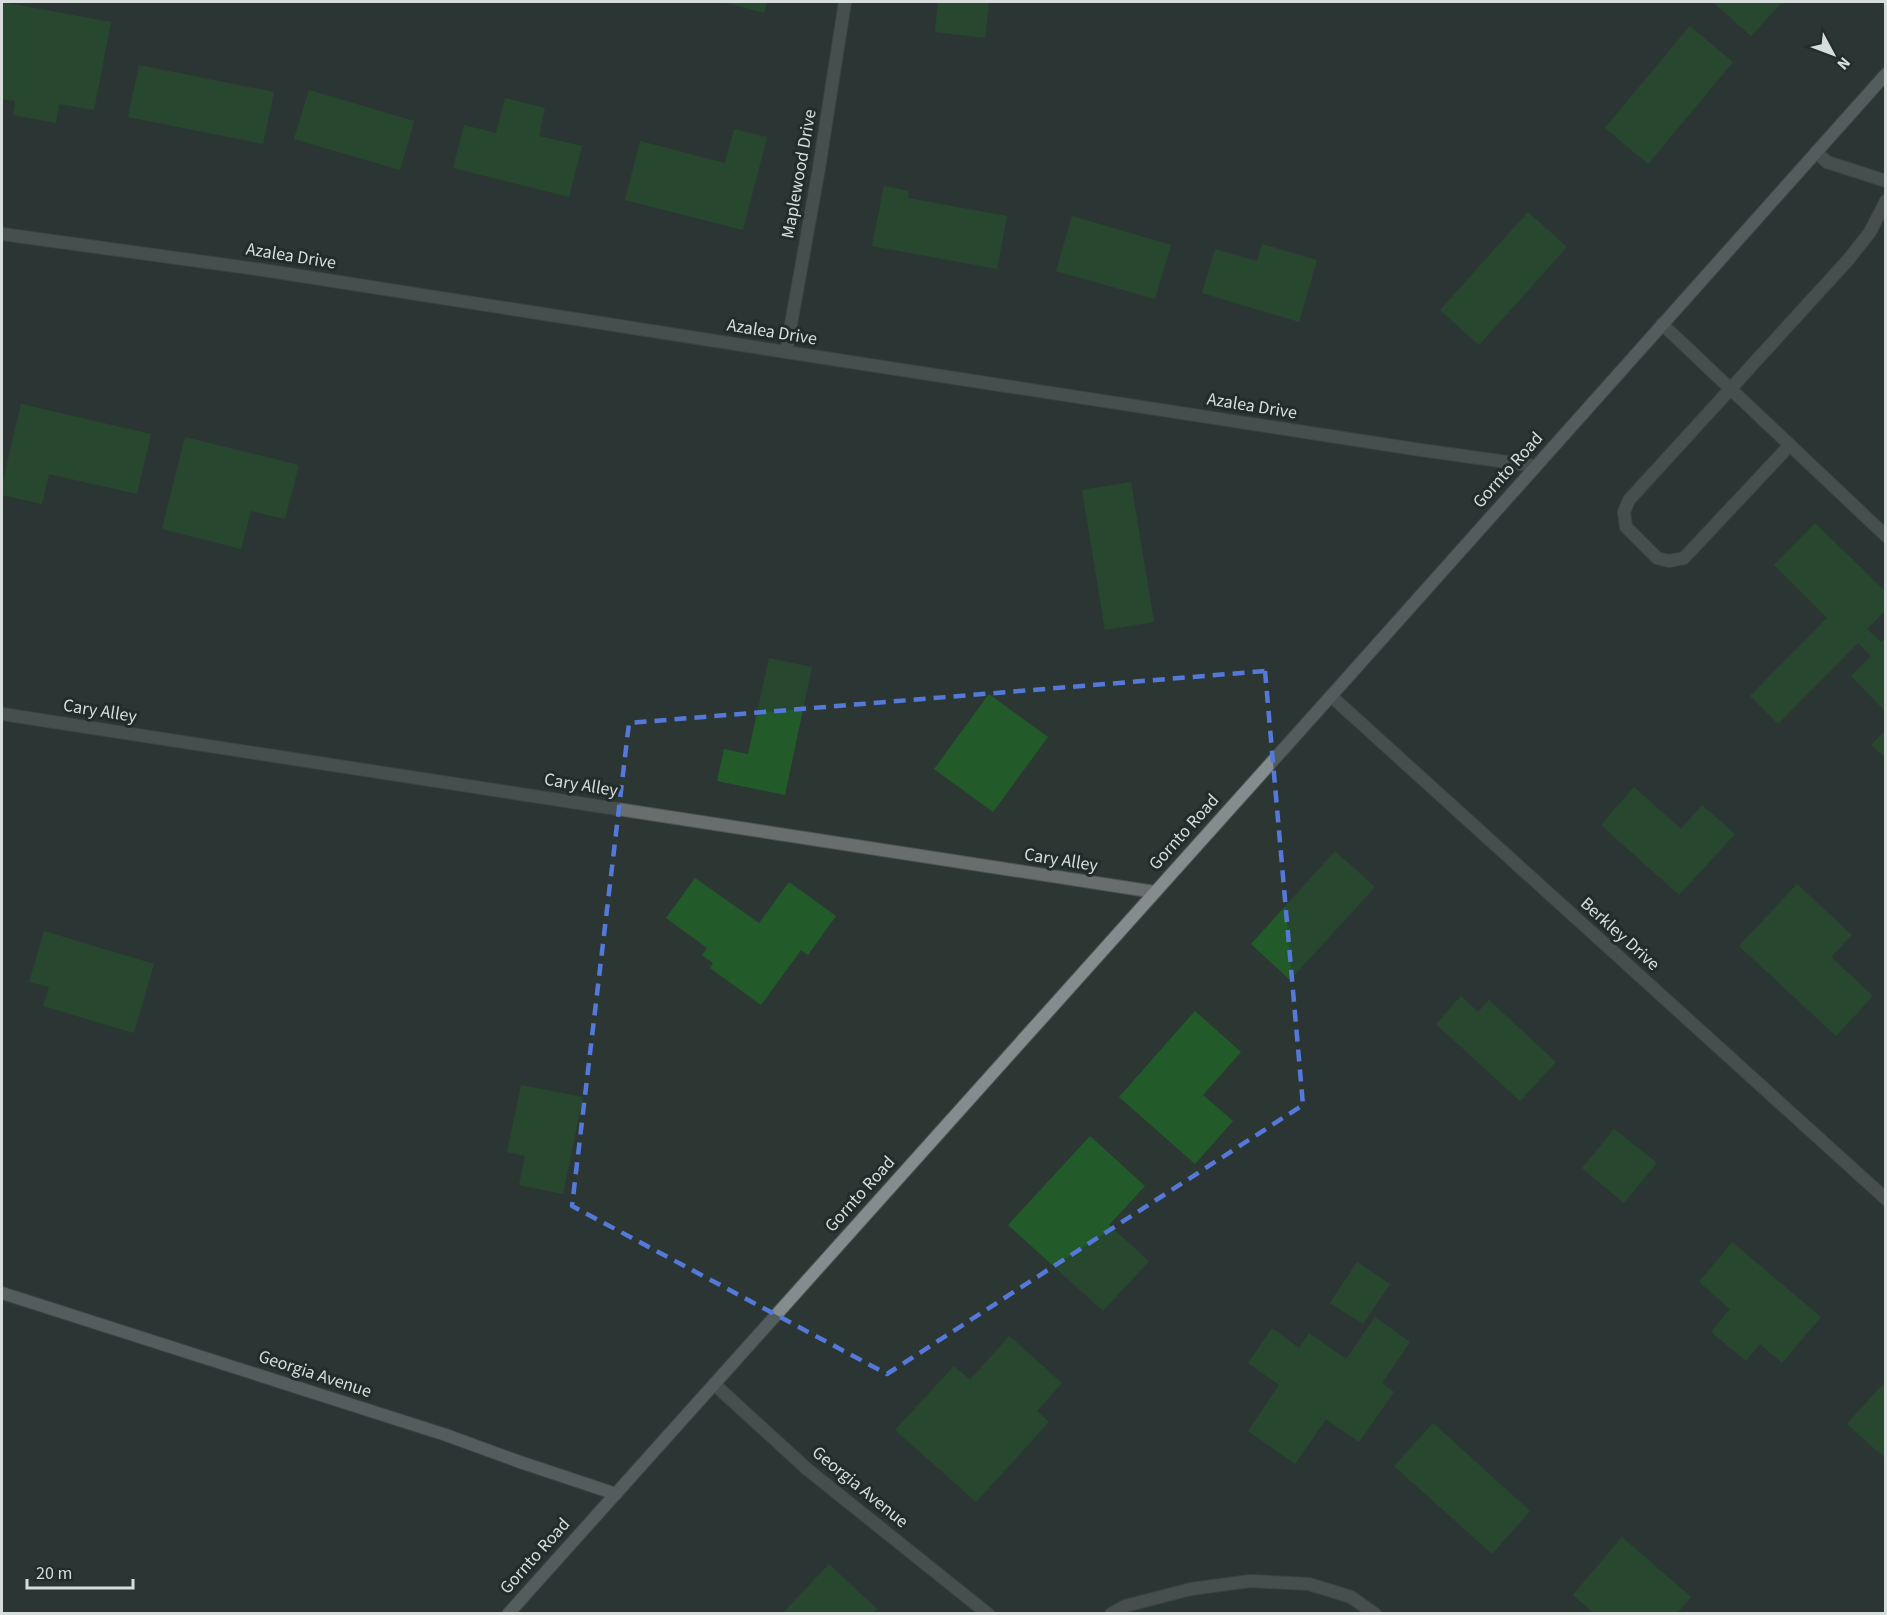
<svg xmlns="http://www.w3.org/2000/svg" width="1887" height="1615" font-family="'Source Sans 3',sans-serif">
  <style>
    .building { fill: #225b29 }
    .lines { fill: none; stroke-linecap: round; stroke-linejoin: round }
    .lane-casing { stroke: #4b5552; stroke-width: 14 }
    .street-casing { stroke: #4b5552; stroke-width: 14 }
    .secondary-casing { stroke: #4b5552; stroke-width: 14 }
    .lane { stroke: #686d6e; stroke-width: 12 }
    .street { stroke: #686d6e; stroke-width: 12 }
    .secondary { stroke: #848c8e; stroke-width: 12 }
    .marked { fill: none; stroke: #5579d9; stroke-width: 4.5; stroke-dasharray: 12 8; stroke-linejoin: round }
    .labels { text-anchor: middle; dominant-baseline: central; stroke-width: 6; stroke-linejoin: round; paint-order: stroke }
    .street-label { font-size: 18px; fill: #d7dddb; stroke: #222c2a }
  </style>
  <rect width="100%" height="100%" fill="#2c3734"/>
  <g class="building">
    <path d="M 2,2 L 111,22 L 94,110 L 59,104 L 56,123 L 13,115 L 15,101 L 2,99 Z"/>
    <path d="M 723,2 L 767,2 L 764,13 Z"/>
    <path d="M 938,2 L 989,2 L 985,38 L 935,32 Z"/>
    <path d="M 1713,2 L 1782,2 L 1751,36 Z"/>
    <path d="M 1690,26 L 1733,62 L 1648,164 L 1605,128 Z"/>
    <path d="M 139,65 L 274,92 L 263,144 L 128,117 Z"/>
    <path d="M 309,90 L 414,121 L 400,170 L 294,139 Z"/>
    <path d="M 505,98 L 545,108 L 539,136 L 582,146 L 569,197 L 453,168 L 464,125 L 496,133 Z"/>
    <path d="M 734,129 L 767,137 L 743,230 L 625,200 L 640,141 L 725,163 Z"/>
    <path d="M 884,186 L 909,191 L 908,198 L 1007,216 L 997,269 L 872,246 Z"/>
    <path d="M 1528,212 L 1567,247 L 1479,345 L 1440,310 Z"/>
    <path d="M 1072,216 L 1171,245 L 1155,299 L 1056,271 Z"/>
    <path d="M 1262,244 L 1317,260 L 1299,322 L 1202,293 L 1215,249 L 1257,261 Z"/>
    <path d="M 21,404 L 151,434 L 137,494 L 49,474 L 42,504 L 2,495 L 2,485 Z"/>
    <path d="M 185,437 L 299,465 L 285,519 L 251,511 L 241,549 L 162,529 Z"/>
    <path d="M 1131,482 L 1154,622 L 1105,630 L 1082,490 Z"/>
    <path d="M 1815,523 L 1886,592 L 1886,610 L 1867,629 L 1881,642 L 1886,638 L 1886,706 L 1883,709 L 1851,676 L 1871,656 L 1858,643 L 1778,724 L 1750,696 L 1827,618 L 1774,565 Z"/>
    <path d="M 769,658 L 812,667 L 785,795 L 717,781 L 724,749 L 748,754 Z"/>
    <path d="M 989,694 L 1048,737 L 993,812 L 934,769 Z"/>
    <path d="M 1886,730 L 1886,758 L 1871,745 Z"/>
    <path d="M 1634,787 L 1681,829 L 1702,805 L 1735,834 L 1679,895 L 1601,825 Z"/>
    <path d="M 1335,851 L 1375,887 L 1290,980 L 1251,944 Z"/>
    <path d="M 695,878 L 759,923 L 789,882 L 836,916 L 808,955 L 801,950 L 761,1005 L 710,968 L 713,963 L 702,955 L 707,948 L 666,918 Z"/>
    <path d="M 1797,884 L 1852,935 L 1831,957 L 1873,996 L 1836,1036 L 1739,946 Z"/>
    <path d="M 44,931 L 154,964 L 134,1033 L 43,1006 L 49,987 L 29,982 Z"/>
    <path d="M 1461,996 L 1478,1012 L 1489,1000 L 1556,1062 L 1520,1101 L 1436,1024 Z"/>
    <path d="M 1195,1011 L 1241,1052 L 1203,1095 L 1233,1121 L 1195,1164 L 1119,1097 Z"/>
    <path d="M 521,1085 L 583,1097 L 563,1194 L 519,1185 L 525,1156 L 507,1152 Z"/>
    <path d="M 1614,1129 L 1657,1163 L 1624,1203 L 1582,1168 Z"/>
    <path d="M 1090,1136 L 1145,1186 L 1109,1225 L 1149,1261 L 1103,1311 L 1008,1225 Z"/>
    <path d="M 1732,1242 L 1821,1317 L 1782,1363 L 1760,1344 L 1746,1361 L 1711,1332 L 1730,1309 L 1699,1282 Z"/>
    <path d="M 1357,1262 L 1390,1284 L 1363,1324 L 1330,1303 Z"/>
    <path d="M 1375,1317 L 1410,1342 L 1382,1383 L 1394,1392 L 1359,1442 L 1326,1419 L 1295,1464 L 1248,1431 L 1279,1385 L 1248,1363 L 1272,1328 L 1299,1348 L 1309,1333 L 1346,1359 Z"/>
    <path d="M 1009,1336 L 1062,1383 L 1037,1411 L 1049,1422 L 976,1502 L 895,1430 L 954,1366 L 970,1380 Z"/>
    <path d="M 1882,1385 L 1886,1389 L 1886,1459 L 1847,1424 Z"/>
    <path d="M 1433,1423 L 1530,1511 L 1492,1554 L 1394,1466 Z"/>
    <path d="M 1622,1537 L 1691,1597 L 1678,1612 L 1679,1614 L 1595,1614 L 1573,1595 Z"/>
    <path d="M 829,1564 L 877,1609 L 872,1614 L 782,1614 Z"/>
  </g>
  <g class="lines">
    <g class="lane-casing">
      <g id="lane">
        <path d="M 1816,152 L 1827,162 L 1886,181"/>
        <path d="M 1662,324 L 1886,536"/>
        <path d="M 1790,445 L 1684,558 L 1669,561 L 1657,558 L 1626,527 L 1624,512 L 1629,500 L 1848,260 L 1870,232 L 1886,201"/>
        <path d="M 2,714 L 1155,892"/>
      </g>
    </g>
    <g class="street-casing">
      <g id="street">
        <path d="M 2,234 L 263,270 L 786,352 L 1421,450 L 1536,466"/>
        <path d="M 786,352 L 819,168 L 845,2"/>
        <path d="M 1331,696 L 1886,1199"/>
        <path d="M 714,1384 L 807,1469 L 988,1614"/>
        <path d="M 1111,1614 L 1125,1606 L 1191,1589 L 1250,1581 L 1309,1584 L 1351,1597 L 1375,1614"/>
      </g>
    </g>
    <g class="secondary-casing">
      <g id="secondary">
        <path d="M 2,1293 L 446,1435 L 520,1462 L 616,1494"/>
        <path d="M 508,1614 L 1331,696 L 1886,74"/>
      </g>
    </g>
    <use href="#lane" class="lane"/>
    <use href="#street" class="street"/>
    <use href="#secondary" class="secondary"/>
  </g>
  <path d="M0 0H1887V1615H0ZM 1265,671 L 1303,1105 L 887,1374 L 572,1206 L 629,723 Z" fill="#2c3734" fill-opacity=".55" fill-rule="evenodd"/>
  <path class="marked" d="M 1265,671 L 1303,1105 L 887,1374 L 572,1206 L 629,723 Z"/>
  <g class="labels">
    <g class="street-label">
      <text transform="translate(799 174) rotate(-80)">Maplewood Drive</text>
      <text transform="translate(291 256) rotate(9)">Azalea Drive</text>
      <text transform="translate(772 332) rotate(9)">Azalea Drive</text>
      <text transform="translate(1252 406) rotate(9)">Azalea Drive</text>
      <text transform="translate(1508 470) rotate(-48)">Gornto Road</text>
      <text transform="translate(100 711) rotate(9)">Cary Alley</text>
      <text transform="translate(581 785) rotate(9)">Cary Alley</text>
      <text transform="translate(1184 832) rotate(-48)">Gornto Road</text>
      <text transform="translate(1061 860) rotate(9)">Cary Alley</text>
      <text transform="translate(1620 934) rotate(42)">Berkley Drive</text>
      <text transform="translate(860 1194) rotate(-48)">Gornto Road</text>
      <text transform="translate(315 1374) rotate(18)">Georgia Avenue</text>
      <text transform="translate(860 1487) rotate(39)">Georgia Avenue</text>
      <text transform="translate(535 1556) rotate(-48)">Gornto Road</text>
    </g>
  </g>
  <rect width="1887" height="1615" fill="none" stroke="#d7dddb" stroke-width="6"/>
  <g transform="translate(1833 54) rotate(131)" stroke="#222c2a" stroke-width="4.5" paint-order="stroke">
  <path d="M0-4.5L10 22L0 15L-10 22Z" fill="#d7dddb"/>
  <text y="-9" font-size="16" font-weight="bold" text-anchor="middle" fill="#d7dddb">N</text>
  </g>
  <path d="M27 1579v9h106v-9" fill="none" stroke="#d7dddb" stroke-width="3"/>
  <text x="36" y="1579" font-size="18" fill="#d7dddb" stroke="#222c2a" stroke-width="4.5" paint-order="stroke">20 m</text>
</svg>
